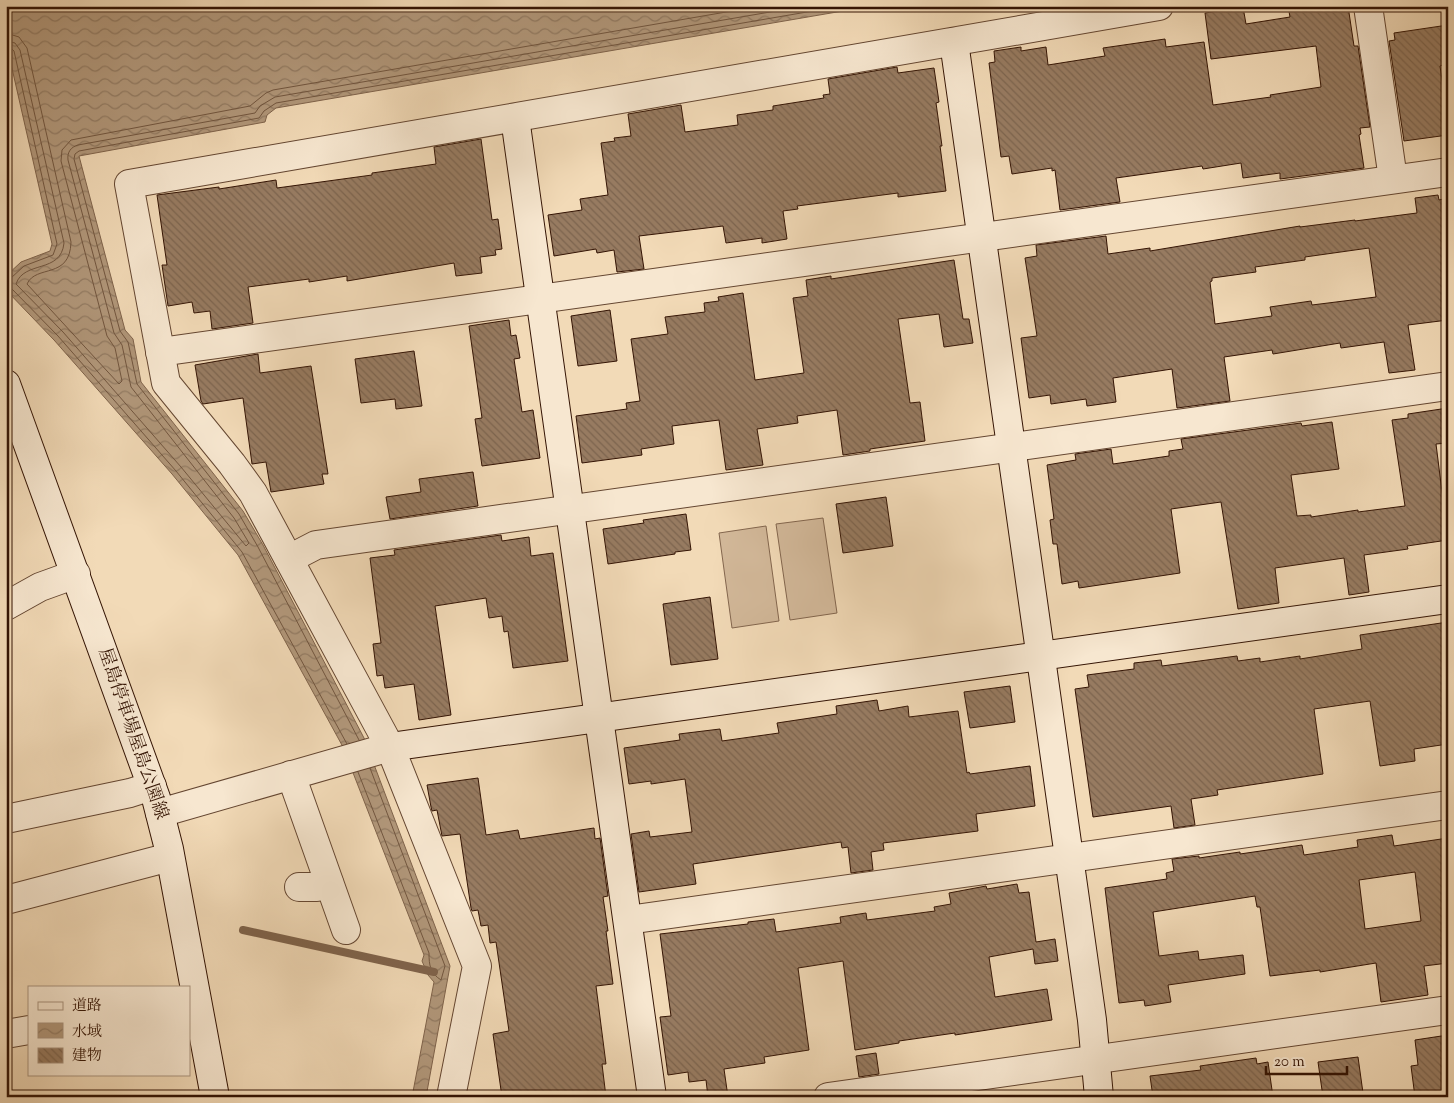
<svg xmlns="http://www.w3.org/2000/svg" width="1454" height="1103" font-family="'Sorts Mill Goudy','Noto Serif JP',serif">
  <style>
    .pitch { fill: #d2b899; stroke: #83664e }
    .water { fill: url(#water-waves); stroke: #7f634b }
    .lines { fill: none; stroke-linecap: round; stroke-linejoin: round }
    .shore { stroke: #72563f; stroke-width: 1 }
    .stream { stroke: #7f634b; stroke-width: 8 }
    .building { fill: url(#building-back-hatch); stroke: #341404; fill-rule: evenodd }
    .street-casing { stroke: #644631; stroke-width: 30 }
    .secondary-casing { stroke: #341404; stroke-width: 30 }
    .street { stroke: #f7e7d0; stroke-width: 28 }
    .secondary { stroke: #f7e7d0; stroke-width: 28 }
    .labels { text-anchor: middle; dominant-baseline: central; stroke-width: 4; stroke-linejoin: round; paint-order: stroke }
    .street-label { font-size: 18px; fill: #341404; stroke: #f7e7d0 }
  </style>
  <defs>
    <pattern id="water-waves" width="16" height="10" patternUnits="userSpaceOnUse" patternTransform="scale(1.25)"><rect width="16" height="10" fill="#b1977a"/><path d="M0 5q4-4 8 0t8 0" fill="none" stroke="#917a62"/></pattern>
    <pattern id="building-back-hatch" width="6" height="6" patternUnits="userSpaceOnUse" patternTransform="scale(1.25)"><rect width="6" height="6" fill="#977b61"/><path d="M-1 5l2 2M0 0l6 6M5-1l2 2" fill="none" stroke="#7c644e"/></pattern>
  </defs>
  <rect width="100%" height="100%" fill="#f2dab7"/>
  <filter id="stains"><feTurbulence type="fractalNoise" baseFrequency=".004" numOctaves="4"/><feColorMatrix values="0 0 0 0 .2 0 0 0 0 .09 0 0 0 0 .02 0 0 0 .5 -.17"/></filter>
  <radialGradient id="worn" r=".72"><stop offset=".6" stop-color="#630" stop-opacity="0"/><stop offset="1" stop-color="#630" stop-opacity=".3"/></radialGradient>
  <g class="pitch">
    <path d="M 823,518 L 837,613 L 790,620 L 776,524 Z"/>
    <path d="M 766,526 L 779,621 L 732,628 L 719,533 Z"/>
  </g>
  <path class="water" d="M 10,6 L 872,6 L 276,108 L 267,115 L 265,122 L 79,156 L 125,330 L 133,339 L 141,382 L 243,511 L 263,545 L 364,738 L 450,966 L 426,1097 L 412,1097 L 434,982 L 428,975 L 422,961 L 424,955 L 343,747 L 238,555 L 172,474 L 54,340 L 6,290 L 6,276 L 21,262 L 50,251 L 52,244 L 6,42 L 6,8 Z"/>
  <g class="lines">
    <g class="shore">
      <path d="M 6,33 L 19,37 L 27,48 L 71,242 C 70,280 36,264 27,284 L 119,384 L 122,381 L 115,348 L 107,336 L 61,161 L 62,150 L 71,140 L 250,106 L 266,93 L 273,90 L 761,6"/>
      <path d="M 6,41 L 15,43 L 20,50 L 64,243 C 61,274 24,260 16,284 L 63,332 L 181,467 L 246,546 L 249,543 L 234,518 L 131,387 L 122,345 L 114,333 L 68,160 C 67,152 71,147 78,145 L 255,113 L 260,106 L 275,97 L 805,6"/>
      <path d="M 6,47 L 11,48 L 14,51 L 57,244 L 53,255 L 24,266 L 11,278 L 6,279"/>
      <path d="M 6,287 L 12,289 L 58,336 L 176,471 L 242,552 L 347,744"/>
      <path d="M 359,740 L 258,547 L 239,514 L 137,384 L 128,342 L 120,331 L 74,159 L 75,154 L 79,151 L 259,118 L 264,111 L 276,103 L 842,6"/>
      <path d="M 358,772 L 429,953 C 429,965 430,973 441,980 L 445,966 L 370,768"/>
    </g>
    <path class="stream" d="M 243,930 L 434,972"/>
  </g>
  <g class="building">
    <path d="M 1288,6 L 1348,6 L 1354,46 L 1358,46 L 1370,127 L 1360,128 L 1361,134 L 1359,135 L 1364,168 L 1280,179 L 1280,173 L 1243,178 L 1241,163 L 1203,169 L 1202,166 L 1116,178 L 1120,202 L 1060,210 L 1055,170 L 1052,171 L 1052,168 L 1012,174 L 1009,156 L 1001,157 L 989,63 L 995,62 L 994,51 L 1021,47 L 1021,51 L 1046,47 L 1048,65 L 1105,56 L 1103,48 L 1165,39 L 1166,47 L 1204,42 L 1213,105 L 1271,97 L 1270,95 L 1321,87 L 1316,46 L 1211,59 L 1205,13 L 1243,7 L 1246,24 L 1290,17 Z"/>
    <path d="M 1448,25 L 1448,63 L 1440,66 L 1448,121 L 1448,135 L 1404,141 L 1389,41 L 1395,40 L 1394,33 Z"/>
    <path d="M 897,67 L 898,73 L 934,68 L 939,102 L 936,103 L 942,146 L 940,146 L 946,191 L 898,197 L 898,193 L 797,206 L 798,209 L 783,211 L 787,239 L 762,243 L 762,238 L 726,243 L 723,226 L 639,236 L 644,269 L 617,272 L 614,250 L 597,253 L 596,249 L 554,256 L 548,215 L 582,210 L 580,199 L 608,195 L 601,143 L 615,141 L 614,138 L 631,136 L 628,114 L 681,105 L 685,132 L 738,125 L 737,115 L 773,110 L 773,106 L 824,98 L 823,95 L 830,94 L 828,79 Z"/>
    <path d="M 481,139 L 492,220 L 498,219 L 502,249 L 495,250 L 496,255 L 480,257 L 482,273 L 456,276 L 454,263 L 347,281 L 347,276 L 309,282 L 309,279 L 248,287 L 253,323 L 212,329 L 210,311 L 194,313 L 192,302 L 168,306 L 162,265 L 167,265 L 157,195 L 219,187 L 219,189 L 276,180 L 277,188 L 372,175 L 372,173 L 436,164 L 434,147 Z"/>
    <path d="M 1438,195 L 1439,200 L 1448,198 L 1448,320 L 1408,325 L 1415,370 L 1389,373 L 1384,342 L 1341,348 L 1340,343 L 1273,354 L 1272,350 L 1224,357 L 1230,401 L 1177,408 L 1172,369 L 1113,378 L 1116,402 L 1087,406 L 1086,399 L 1051,404 L 1050,395 L 1029,398 L 1021,338 L 1037,336 L 1025,258 L 1037,256 L 1036,245 L 1106,236 L 1108,254 L 1150,248 L 1150,251 L 1300,226 L 1300,227 L 1355,220 L 1355,221 L 1417,213 L 1415,198 ZM 1369,248 L 1376,297 L 1312,305 L 1311,301 L 1270,307 L 1272,316 L 1215,324 L 1210,282 L 1212,281 L 1212,278 L 1256,272 L 1255,267 L 1305,260 L 1305,257 Z"/>
    <path d="M 954,260 L 963,319 L 969,319 L 973,343 L 944,347 L 939,314 L 898,319 L 910,403 L 920,402 L 925,441 L 870,449 L 870,451 L 843,455 L 837,410 L 797,416 L 798,423 L 757,429 L 763,465 L 726,470 L 719,420 L 672,426 L 674,444 L 641,449 L 642,455 L 582,463 L 576,416 L 627,409 L 626,403 L 640,401 L 631,339 L 668,334 L 665,317 L 705,312 L 704,303 L 719,301 L 718,297 L 743,293 L 755,380 L 804,373 L 793,298 L 808,296 L 806,280 L 831,276 L 831,279 Z"/>
    <path d="M 610,310 L 617,361 L 578,366 L 571,316 Z"/>
    <path d="M 509,320 L 511,336 L 516,335 L 520,358 L 514,359 L 522,412 L 533,410 L 540,458 L 482,466 L 475,419 L 482,418 L 469,326 Z"/>
    <path d="M 414,351 L 422,406 L 396,409 L 395,399 L 361,403 L 355,359 Z"/>
    <path d="M 258,354 L 260,373 L 311,366 L 328,474 L 322,474 L 324,484 L 271,492 L 266,462 L 252,464 L 243,398 L 203,404 L 201,401 L 195,365 Z"/>
    <path d="M 1448,408 L 1448,443 L 1436,444 L 1448,540 L 1407,546 L 1408,549 L 1364,555 L 1369,592 L 1349,595 L 1344,558 L 1275,568 L 1279,603 L 1238,609 L 1221,502 L 1171,509 L 1180,573 L 1079,588 L 1078,581 L 1062,584 L 1057,544 L 1053,544 L 1050,520 L 1054,519 L 1047,465 L 1076,460 L 1075,454 L 1111,449 L 1113,464 L 1169,456 L 1169,451 L 1183,449 L 1181,439 L 1301,423 L 1302,426 L 1332,422 L 1339,469 L 1291,475 L 1297,516 L 1311,515 L 1311,517 L 1358,510 L 1358,512 L 1405,506 L 1392,420 L 1408,418 L 1408,414 Z"/>
    <path d="M 473,472 L 478,506 L 390,519 L 386,497 L 421,492 L 419,479 Z"/>
    <path d="M 886,497 L 893,546 L 843,553 L 836,504 Z"/>
    <path d="M 686,514 L 691,550 L 675,552 L 675,554 L 608,564 L 603,529 L 644,523 L 643,520 Z"/>
    <path d="M 501,535 L 502,541 L 529,537 L 531,556 L 553,553 L 568,661 L 513,668 L 508,631 L 504,632 L 502,616 L 489,618 L 486,598 L 435,606 L 451,715 L 419,720 L 414,684 L 385,688 L 383,675 L 377,676 L 373,644 L 381,643 L 370,558 L 395,555 L 394,550 Z"/>
    <path d="M 710,597 L 718,659 L 671,665 L 663,604 Z"/>
    <path d="M 1448,622 L 1448,744 L 1414,749 L 1415,761 L 1380,766 L 1370,701 L 1314,709 L 1323,774 L 1217,790 L 1218,795 L 1191,799 L 1195,825 L 1174,828 L 1171,806 L 1093,817 L 1075,689 L 1089,687 L 1087,675 L 1134,669 L 1134,663 L 1161,660 L 1162,666 L 1237,656 L 1238,661 L 1260,658 L 1260,662 L 1300,656 L 1300,659 L 1362,649 L 1360,635 Z"/>
    <path d="M 1010,686 L 1015,722 L 970,728 L 964,692 Z"/>
    <path d="M 877,700 L 879,711 L 908,706 L 909,717 L 958,711 L 967,773 L 969,772 L 970,774 L 1030,766 L 1035,806 L 976,814 L 978,831 L 883,843 L 884,850 L 871,852 L 873,870 L 851,873 L 848,847 L 842,848 L 841,842 L 693,864 L 696,884 L 639,892 L 631,834 L 649,831 L 650,837 L 692,832 L 685,779 L 651,784 L 651,781 L 629,784 L 624,748 L 680,740 L 679,734 L 720,729 L 722,741 L 779,733 L 777,723 L 837,714 L 836,706 Z"/>
    <path d="M 478,778 L 486,835 L 518,830 L 520,839 L 594,828 L 595,839 L 600,838 L 608,896 L 603,897 L 608,931 L 606,931 L 613,984 L 596,986 L 606,1064 L 602,1064 L 606,1097 L 502,1097 L 493,1034 L 509,1031 L 496,942 L 490,943 L 488,925 L 481,926 L 478,910 L 472,911 L 471,908 L 460,834 L 442,836 L 437,810 L 432,811 L 431,807 L 427,785 Z"/>
    <path d="M 1392,835 L 1394,846 L 1448,838 L 1448,963 L 1424,966 L 1428,995 L 1381,1002 L 1376,963 L 1320,972 L 1320,970 L 1270,976 L 1260,907 L 1257,907 L 1255,896 L 1153,912 L 1159,956 L 1198,951 L 1199,960 L 1243,955 L 1245,974 L 1168,985 L 1171,1002 L 1145,1006 L 1144,1000 L 1119,1003 L 1105,888 L 1167,879 L 1166,873 L 1174,871 L 1172,859 L 1199,856 L 1199,858 L 1240,852 L 1240,854 L 1302,845 L 1304,855 L 1358,847 L 1357,840 ZM 1415,872 L 1421,921 L 1365,929 L 1359,880 Z"/>
    <path d="M 1017,884 L 1019,893 L 1029,892 L 1036,942 L 1055,939 L 1058,961 L 1035,964 L 1033,949 L 989,957 L 995,997 L 1047,989 L 1052,1020 L 955,1035 L 955,1033 L 899,1041 L 899,1043 L 855,1050 L 843,961 L 798,968 L 809,1050 L 764,1057 L 765,1063 L 724,1069 L 728,1097 L 708,1097 L 706,1080 L 689,1082 L 688,1072 L 668,1075 L 660,1017 L 671,1016 L 660,934 L 748,924 L 748,922 L 774,919 L 776,932 L 841,923 L 840,917 L 866,913 L 867,920 L 935,911 L 934,907 L 951,904 L 949,893 L 986,886 L 987,889 Z"/>
    <path d="M 1448,1035 L 1448,1094 L 1415,1097 L 1411,1066 L 1418,1065 L 1415,1040 Z"/>
    <path d="M 876,1053 L 879,1074 L 859,1077 L 856,1056 Z"/>
    <path d="M 1358,1057 L 1363,1093 L 1323,1097 L 1318,1062 Z"/>
    <path d="M 1256,1058 L 1257,1064 L 1268,1062 L 1273,1097 L 1153,1097 L 1150,1076 L 1201,1070 L 1200,1066 Z"/>
  </g>
  <g class="lines">
    <g class="street-casing">
      <g id="street">
        <path d="M 1368,6 L 1393,179"/>
        <path d="M 160,352 L 1448,172"/>
        <path d="M 289,559 L 316,545 L 1448,386"/>
        <path d="M 6,606 L 40,587 L 76,574"/>
        <path d="M 291,775 L 346,930"/>
        <path d="M 160,813 L 390,747"/>
        <path d="M 6,819 L 130,793 L 152,786"/>
        <path d="M 299,887 L 317,887 L 329,883"/>
        <path d="M 6,900 L 170,857"/>
        <path d="M 628,920 L 1448,805"/>
        <path d="M 6,1034 L 29,1030"/>
        <path d="M 451,1097 L 477,966 L 390,747 L 253,493 L 232,464 L 166,383 L 129,184 L 1159,6"/>
        <path d="M 828,1097 L 1448,1010"/>
      </g>
    </g>
    <g class="secondary-casing">
      <g id="secondary">
        <path d="M 954,42 L 1092,1020 L 1099,1097"/>
        <path d="M 515,118 L 652,1097"/>
        <path d="M 6,384 L 156,798 L 169,849 L 215,1097"/>
        <path d="M 390,747 L 1448,599"/>
      </g>
    </g>
    <use href="#street" class="street"/>
    <use href="#secondary" class="secondary"/>
  </g>
  <g class="labels">
    <g class="street-label">
      <text transform="translate(132 734) rotate(71)">屋島停車場屋島公園線</text>
    </g>
  </g>
  <rect width="1454" height="1103" fill="none" stroke="#f2dab7" stroke-width="25"/>
  <rect x="8" y="8" width="1439" height="1088" fill="none" stroke="#341404" stroke-width="2.5"/>
  <rect x="12" y="12" width="1429" height="1078" fill="none" stroke="#341404"/>
  <rect x="28" y="986" width="162" height="90" fill="#f7e7d0" stroke="#a9937e"/>
  <rect x="38" y="1002" width="25" height="8" fill="#f7e7d0" stroke="#a9937e"/>
  <text x="72" y="1010" font-size="15" fill="#341404">道路</text>
  <rect x="38" y="1023" width="25" height="15" fill="url(#water-waves)" stroke="#a9937e"/>
  <text x="72" y="1036" font-size="15" fill="#341404">水域</text>
  <rect x="38" y="1048" width="25" height="15" fill="url(#building-back-hatch)" stroke="#a9937e"/>
  <text x="72" y="1060" font-size="15" fill="#341404">建物</text>
  <path d="M1266 1066v8h81v-8" fill="none" stroke="#341404" stroke-width="2.5"/>
  <text x="1274" y="1066" font-size="15" fill="#341404" stroke="#f7e7d0" stroke-width="4" paint-order="stroke">20 m</text>
  <rect width="100%" height="100%" filter="url(#stains)"/>
  <rect width="100%" height="100%" fill="url(#worn)"/>
</svg>
